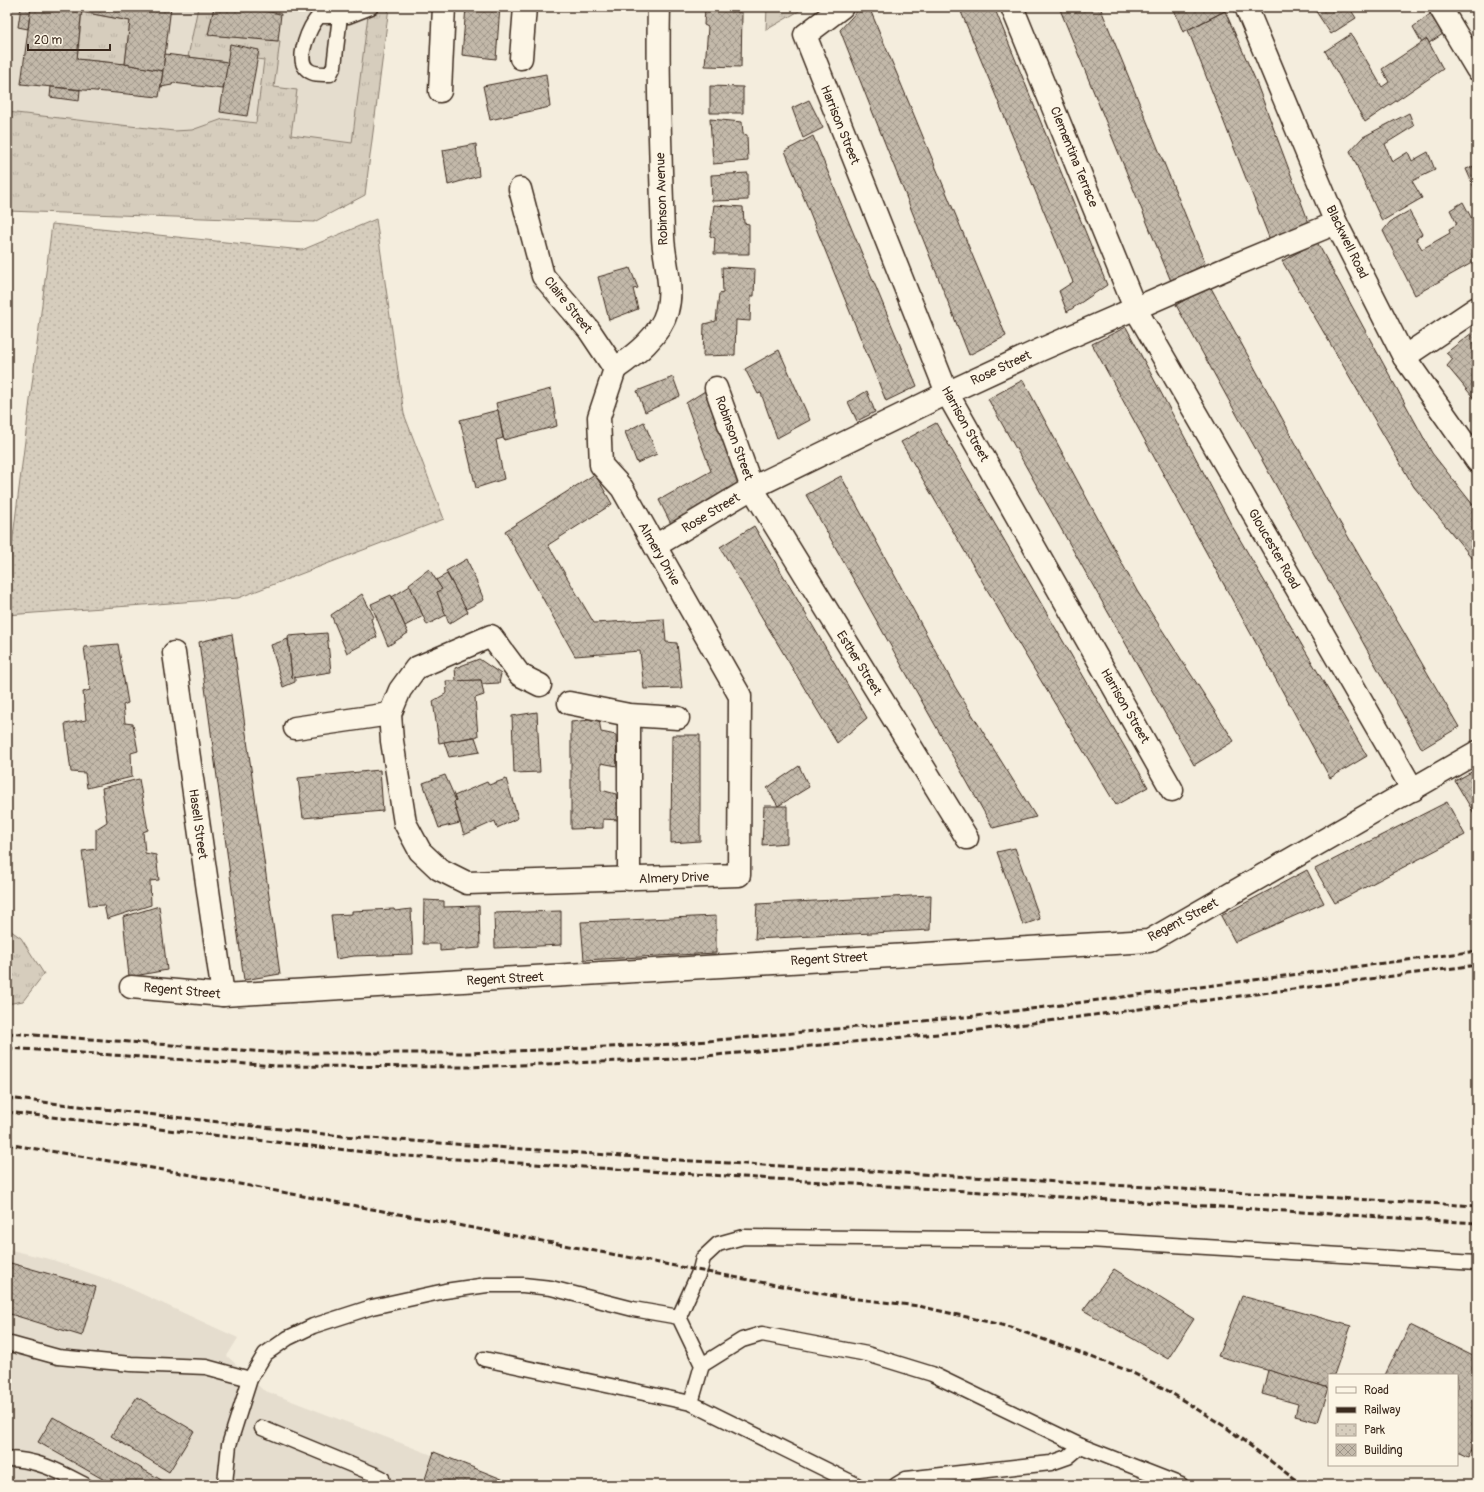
<svg xmlns="http://www.w3.org/2000/svg" width="1484" height="1492" font-family="Pangolin,sans-serif">
  <style>
    .built { fill: #e5ddce }
    .grass { fill: url(#grass-tufts); stroke: #887c6e }
    .park { fill: url(#park-dots); stroke: #887c6e }
    .building { fill: url(#building-cross-hatch); stroke: #3b2a1e }
    .lines { fill: none; stroke-linecap: round; stroke-linejoin: round }
    .service-casing { stroke: #3b2a1e; stroke-width: 17 }
    .minor-casing { stroke: #3b2a1e; stroke-width: 25 }
    .tertiary-casing { stroke: #3b2a1e; stroke-width: 25 }
    .service { stroke: #fcf5e5; stroke-width: 14 }
    .minor { stroke: #fcf5e5; stroke-width: 22 }
    .tertiary { stroke: #fcf5e5; stroke-width: 22 }
    .rail { stroke: #3b2a1e; stroke-width: 3; stroke-dasharray: 6 3; stroke-linecap: butt }
    .labels { text-anchor: middle; dominant-baseline: central; stroke-width: 3; stroke-linejoin: round; paint-order: stroke }
    .street-label { font-size: 13px; fill: #3b2a1e; stroke: #fcf5e5 }
  </style>
  <defs>
    <pattern id="grass-tufts" width="24" height="20" patternUnits="userSpaceOnUse"><rect width="24" height="20" fill="#d6cdbd"/><path d="M3 7l-1-3M5 7V3M7 7l1-3M15 17l-1-3M17 17v-4M19 17l1-3" fill="none" stroke="#b9b0a2"/></pattern>
    <pattern id="park-dots" width="8" height="8" patternUnits="userSpaceOnUse"><rect width="8" height="8" fill="#d6cdbd"/><path d="M2 2h.1M6 6h.1" fill="none" stroke="#b9b0a2" stroke-width="1.8" stroke-linecap="round"/></pattern>
    <pattern id="building-cross-hatch" width="8" height="8" patternUnits="userSpaceOnUse"><rect width="8" height="8" fill="#c3b9aa"/><path d="M0 0l8 8M0 8l8-8" fill="none" stroke="#a0978a"/></pattern>
  </defs>
  <rect width="100%" height="100%" fill="#f4eddd"/>
  <filter id="ink" filterUnits="userSpaceOnUse"><feTurbulence type="fractalNoise" baseFrequency=".025" numOctaves="2"/><feDisplacementMap in="SourceGraphic" scale="8" xChannelSelector="R" yChannelSelector="G"/><feConvolveMatrix kernelMatrix="1 2 1 2 8 2 1 2 1" color-interpolation-filters="sRGB"/></filter>
  <g filter="url(#ink)">
    <g class="built">
      <path d="M 7,7 L 389,7 L 365,195 L 314,222 L 7,211 Z"/>
      <path d="M 7,1249 L 53,1260 L 118,1283 L 238,1338 L 227,1356 L 263,1390 L 510,1485 L 7,1485 Z"/>
    </g>
    <g class="grass">
      <path d="M 198,7 L 214,7 L 209,35 L 280,41 L 274,87 L 297,90 L 291,135 L 352,143 L 369,7 L 389,7 L 365,195 L 314,222 L 7,211 L 7,112 L 174,131 L 192,130 L 223,119 L 256,123 L 264,60 L 257,59 L 230,44 L 228,62 L 188,57 Z"/>
      <path d="M 767,7 L 806,7 L 766,30 Z"/>
      <path d="M 82,12 L 130,21 L 125,64 L 77,59 Z"/>
      <path d="M 7,928 L 21,938 L 44,974 L 23,1001 L 7,1004 Z"/>
    </g>
    <path class="park" d="M 376,219 L 404,414 L 444,519 L 238,598 L 7,615 L 7,585 L 52,224 L 302,250 Z"/>
    <g class="building">
      <path d="M 21,7 L 31,7 L 28,29 L 18,27 Z"/>
      <path d="M 31,7 L 82,7 L 77,59 L 125,64 L 163,71 L 159,97 L 21,84 Z"/>
      <path d="M 82,7 L 171,7 L 163,71 L 125,64 L 130,21 L 82,12 Z"/>
      <path d="M 214,7 L 258,7 L 258,10 L 281,14 L 278,41 L 208,35 Z"/>
      <path d="M 466,7 L 500,7 L 496,59 L 462,55 Z"/>
      <path d="M 705,7 L 737,7 L 737,12 L 742,13 L 741,67 L 705,66 L 708,27 L 704,25 Z"/>
      <path d="M 861,7 L 869,7 L 1006,336 L 969,355 L 840,30 Z"/>
      <path d="M 959,7 L 994,7 L 1107,285 L 1067,312 L 1059,291 L 1073,282 Z"/>
      <path d="M 1059,7 L 1100,7 L 1205,263 L 1173,286 Z"/>
      <path d="M 1173,7 L 1223,7 L 1225,11 L 1183,32 Z"/>
      <path d="M 1313,7 L 1349,7 L 1356,18 L 1331,34 Z"/>
      <path d="M 1225,11 L 1255,79 L 1309,223 L 1270,240 L 1188,30 Z"/>
      <path d="M 1430,14 L 1443,34 L 1429,43 L 1427,39 L 1422,43 L 1413,27 Z"/>
      <path d="M 1351,34 L 1382,87 L 1389,82 L 1382,69 L 1427,39 L 1443,69 L 1365,122 L 1325,51 Z"/>
      <path d="M 230,44 L 259,50 L 247,116 L 220,112 Z"/>
      <path d="M 165,54 L 228,62 L 223,89 L 173,83 L 172,85 L 161,87 Z"/>
      <path d="M 546,74 L 550,107 L 490,120 L 483,86 Z"/>
      <path d="M 710,86 L 743,87 L 743,113 L 710,113 Z"/>
      <path d="M 51,87 L 80,90 L 79,101 L 50,97 Z"/>
      <path d="M 809,100 L 823,128 L 803,138 L 792,108 Z"/>
      <path d="M 1409,113 L 1414,126 L 1385,144 L 1392,162 L 1408,152 L 1412,161 L 1428,152 L 1435,170 L 1412,181 L 1422,198 L 1382,221 L 1350,151 L 1363,137 Z"/>
      <path d="M 710,119 L 742,122 L 743,134 L 747,135 L 748,161 L 713,164 Z"/>
      <path d="M 813,136 L 917,386 L 886,401 L 785,151 Z"/>
      <path d="M 476,144 L 479,176 L 448,185 L 443,150 Z"/>
      <path d="M 1477,165 L 1477,194 L 1466,169 Z"/>
      <path d="M 748,173 L 748,200 L 712,201 L 711,175 Z"/>
      <path d="M 1463,202 L 1473,221 L 1474,220 L 1477,225 L 1477,260 L 1415,295 L 1383,231 L 1390,222 L 1409,211 L 1422,234 L 1416,239 L 1422,249 L 1450,233 L 1449,229 L 1457,224 L 1450,210 Z"/>
      <path d="M 714,205 L 743,207 L 744,223 L 749,224 L 749,254 L 714,254 L 715,238 L 710,236 Z"/>
      <path d="M 1317,242 L 1432,453 L 1477,510 L 1477,564 L 1414,487 L 1282,261 Z"/>
      <path d="M 722,267 L 755,269 L 754,296 L 751,296 L 750,321 L 736,320 L 735,355 L 703,356 L 704,324 L 716,321 L 719,294 L 723,293 Z"/>
      <path d="M 630,268 L 638,288 L 633,289 L 638,309 L 609,320 L 598,277 Z"/>
      <path d="M 1210,286 L 1325,497 L 1459,727 L 1422,749 L 1176,305 Z"/>
      <path d="M 1126,327 L 1232,526 L 1367,756 L 1330,778 L 1092,344 Z"/>
      <path d="M 1477,329 L 1477,402 L 1447,366 L 1453,359 L 1446,353 Z"/>
      <path d="M 779,350 L 810,420 L 777,438 L 761,393 L 758,394 L 745,369 Z"/>
      <path d="M 673,377 L 680,396 L 645,412 L 637,391 Z"/>
      <path d="M 1023,380 L 1137,591 L 1234,741 L 1194,765 L 988,399 Z"/>
      <path d="M 551,389 L 557,426 L 504,440 L 496,403 Z"/>
      <path d="M 705,391 L 745,484 L 671,524 L 659,500 L 711,471 L 686,403 Z"/>
      <path d="M 867,391 L 875,412 L 857,421 L 848,402 Z"/>
      <path d="M 498,410 L 503,438 L 496,440 L 504,479 L 476,488 L 460,420 Z"/>
      <path d="M 644,422 L 657,454 L 637,463 L 625,432 Z"/>
      <path d="M 936,423 L 1148,787 L 1116,805 L 1017,641 L 901,442 Z"/>
      <path d="M 595,474 L 612,504 L 548,545 L 594,623 L 664,619 L 666,642 L 677,643 L 682,688 L 644,689 L 640,651 L 575,656 L 505,531 Z"/>
      <path d="M 841,476 L 955,687 L 1036,817 L 993,828 L 806,495 Z"/>
      <path d="M 754,526 L 867,718 L 837,743 L 720,547 Z"/>
      <path d="M 467,559 L 484,600 L 466,609 L 446,571 Z"/>
      <path d="M 429,569 L 442,589 L 437,592 L 446,615 L 427,625 L 409,584 Z"/>
      <path d="M 447,574 L 468,612 L 449,624 L 437,592 L 442,589 L 436,580 Z"/>
      <path d="M 410,586 L 423,616 L 405,626 L 392,597 Z"/>
      <path d="M 362,594 L 374,617 L 371,619 L 377,637 L 347,653 L 331,615 Z"/>
      <path d="M 391,595 L 408,633 L 388,646 L 371,604 Z"/>
      <path d="M 327,633 L 331,672 L 292,678 L 288,636 Z"/>
      <path d="M 232,634 L 280,974 L 244,980 L 199,642 Z"/>
      <path d="M 288,639 L 292,678 L 295,677 L 295,682 L 283,687 L 271,645 Z"/>
      <path d="M 118,644 L 128,703 L 123,705 L 125,723 L 133,724 L 138,751 L 131,753 L 132,777 L 87,788 L 85,773 L 71,772 L 65,724 L 86,720 L 83,692 L 90,690 L 84,647 Z"/>
      <path d="M 479,659 L 501,674 L 499,683 L 481,684 L 481,680 L 456,681 L 455,668 Z"/>
      <path d="M 481,680 L 484,695 L 475,698 L 478,736 L 439,743 L 433,701 L 447,693 L 446,681 Z"/>
      <path d="M 537,712 L 540,772 L 514,773 L 512,716 Z"/>
      <path d="M 599,719 L 601,732 L 616,735 L 617,766 L 601,763 L 601,790 L 616,794 L 619,820 L 603,819 L 603,828 L 571,829 L 571,722 Z"/>
      <path d="M 672,735 L 700,735 L 700,841 L 671,843 Z"/>
      <path d="M 475,737 L 480,752 L 449,757 L 444,742 Z"/>
      <path d="M 799,766 L 809,787 L 778,806 L 767,788 Z"/>
      <path d="M 1477,769 L 1477,814 L 1475,815 L 1455,781 Z"/>
      <path d="M 380,770 L 383,811 L 303,818 L 298,778 Z"/>
      <path d="M 445,775 L 456,800 L 454,802 L 460,823 L 439,828 L 423,783 Z"/>
      <path d="M 139,779 L 148,830 L 143,832 L 145,853 L 156,855 L 159,880 L 150,881 L 151,905 L 107,919 L 104,905 L 89,906 L 82,851 L 96,849 L 96,829 L 107,822 L 102,788 Z"/>
      <path d="M 506,779 L 518,818 L 497,828 L 495,821 L 464,835 L 454,802 L 456,800 L 454,796 L 487,782 L 489,785 Z"/>
      <path d="M 1447,802 L 1465,835 L 1335,903 L 1315,869 Z"/>
      <path d="M 764,806 L 787,806 L 787,843 L 762,845 Z"/>
      <path d="M 1015,848 L 1040,919 L 1023,925 L 997,852 Z"/>
      <path d="M 1307,870 L 1324,903 L 1235,942 L 1221,916 Z"/>
      <path d="M 931,895 L 930,930 L 755,939 L 757,904 Z"/>
      <path d="M 424,900 L 444,901 L 444,907 L 479,906 L 480,948 L 440,951 L 440,944 L 423,944 Z"/>
      <path d="M 159,906 L 167,970 L 129,977 L 123,917 Z"/>
      <path d="M 394,909 L 395,911 L 411,909 L 413,954 L 354,956 L 336,959 L 331,915 L 352,914 L 352,911 Z"/>
      <path d="M 561,911 L 561,945 L 495,948 L 494,913 Z"/>
      <path d="M 716,916 L 716,953 L 584,960 L 581,922 Z"/>
      <path d="M 7,1262 L 96,1287 L 82,1336 L 7,1313 Z"/>
      <path d="M 1114,1269 L 1194,1319 L 1168,1359 L 1083,1310 Z"/>
      <path d="M 1242,1296 L 1351,1326 L 1334,1375 L 1329,1375 L 1329,1388 L 1218,1356 Z"/>
      <path d="M 1410,1325 L 1477,1358 L 1477,1438 L 1468,1457 L 1457,1452 L 1457,1375 L 1385,1375 Z"/>
      <path d="M 1268,1370 L 1329,1388 L 1318,1422 L 1295,1416 L 1298,1404 L 1262,1394 Z"/>
      <path d="M 137,1397 L 194,1431 L 169,1472 L 111,1436 Z"/>
      <path d="M 53,1417 L 163,1481 L 160,1485 L 113,1485 L 38,1442 Z"/>
      <path d="M 434,1452 L 517,1485 L 423,1485 Z"/>
    </g>
    <g class="lines">
      <g class="service-casing">
        <g id="service">
          <path d="M 340,16 L 334,66 L 330,74 C 322,74 314,75 308,70 C 294,60 310,26 319,16 L 348,16 L 371,7"/>
          <path d="M 679,1317 L 700,1270 L 703,1258 L 718,1244 L 743,1237 L 1089,1240 L 1477,1263"/>
          <path d="M 7,1343 L 58,1357 L 131,1364 L 206,1367 L 250,1379"/>
          <path d="M 484,1359 L 691,1403"/>
          <path d="M 702,1365 L 742,1340 L 762,1334 L 867,1354 L 932,1374 L 1081,1446"/>
          <path d="M 262,1428 L 376,1475 L 382,1478 L 383,1485"/>
          <path d="M 7,1459 C 37,1459 60,1472 85,1485"/>
          <path d="M 229,1485 L 225,1483 L 229,1445 L 250,1379 L 265,1354 L 288,1338 L 313,1326 L 372,1307 L 445,1291 L 487,1285 L 523,1285 L 551,1288 L 633,1309 L 679,1317 L 702,1365 L 691,1403 L 857,1485"/>
          <path d="M 896,1485 L 906,1479 L 1051,1463 L 1068,1457 L 1081,1446 L 1181,1485"/>
        </g>
      </g>
      <g class="minor-casing">
        <g id="minor">
          <path d="M 842,7 L 805,35 L 947,393 L 1172,790"/>
          <path d="M 1012,7 L 1135,308 L 1413,790"/>
          <path d="M 1440,7 L 1477,69"/>
          <path d="M 521,58 L 525,7"/>
          <path d="M 440,91 L 444,7"/>
          <path d="M 520,189 L 543,276 L 589,330 L 615,369"/>
          <path d="M 1404,357 L 1477,308"/>
          <path d="M 615,369 C 635,355 660,336 667,311 C 674,286 664,262 663,237 C 661,160 657,84 659,7"/>
          <path d="M 716,388 L 752,488 L 967,838"/>
          <path d="M 655,546 L 752,488 L 947,393 L 1040,350 L 1230,267 L 1336,223"/>
          <path d="M 174,653 L 223,995"/>
          <path d="M 540,685 L 520,675 L 491,636 L 416,668 L 400,690 L 390,714 L 392,741 L 405,823 L 420,851 L 439,869 L 467,883 L 739,875 L 740,696 L 622,488 L 601,465 L 599,417 L 615,369"/>
          <path d="M 569,703 L 629,715 L 678,718"/>
          <path d="M 295,728 L 390,714"/>
          <path d="M 629,879 L 629,715"/>
          <path d="M 131,987 L 223,995 L 1149,941 L 1477,752"/>
        </g>
      </g>
      <g class="tertiary-casing">
        <path id="tertiary" d="M 1246,7 L 1336,223 L 1404,357 L 1477,461"/>
      </g>
      <use href="#service" class="service"/>
      <use href="#minor" class="minor"/>
      <use href="#tertiary" class="tertiary"/>
      <g class="rail">
        <path d="M 7,1033 L 280,1053 L 470,1053 L 675,1044 L 976,1016 L 1477,951"/>
        <path d="M 7,1048 L 277,1066 L 469,1067 L 674,1059 L 979,1030 L 1477,965"/>
        <path d="M 7,1098 L 342,1136 L 693,1161 L 1477,1206"/>
        <path d="M 7,1112 L 391,1155 L 1477,1223"/>
        <path d="M 7,1144 L 170,1171 L 840,1297 L 919,1306 L 1010,1327 L 1129,1371 L 1165,1389 L 1227,1428 L 1302,1485"/>
      </g>
    </g>
  </g>
  <g class="labels">
    <g class="street-label">
      <text transform="translate(840 125) rotate(68)">Harrison Street</text>
      <text transform="translate(1074 157) rotate(68)">Clementina Terrace</text>
      <text transform="translate(662 199) rotate(-92)">Robinson Avenue</text>
      <text transform="translate(1347 242) rotate(64)">Blackwell Road</text>
      <text transform="translate(568 305) rotate(51)">Claire Street</text>
      <text transform="translate(1001 368) rotate(-25)">Rose Street</text>
      <text transform="translate(965 424) rotate(61)">Harrison Street</text>
      <text transform="translate(734 438) rotate(70)">Robinson Street</text>
      <text transform="translate(711 513) rotate(-31)">Rose Street</text>
      <text transform="translate(1274 549) rotate(60)">Gloucester Road</text>
      <text transform="translate(659 554) rotate(60)">Almery Drive</text>
      <text transform="translate(859 663) rotate(58)">Esther Street</text>
      <text transform="translate(1125 706) rotate(60)">Harrison Street</text>
      <text transform="translate(198 824) rotate(82)">Hasell Street</text>
      <text transform="translate(674 878) rotate(-2)">Almery Drive</text>
      <text transform="translate(1183 920) rotate(-28)">Regent Street</text>
      <text transform="translate(829 959) rotate(-3)">Regent Street</text>
      <text transform="translate(505 979) rotate(-3)">Regent Street</text>
      <text transform="translate(182 991) rotate(5)">Regent Street</text>
    </g>
  </g>
  <rect width="1484" height="1492" fill="none" stroke="#fcf5e5" stroke-width="24"/>
  <rect x="12" y="12" width="1460" height="1468" fill="none" stroke="#3b2a1e" stroke-width="1.5" filter="url(#ink)"/>
  <rect x="1328" y="1374" width="130" height="92" fill="#fcf5e5" stroke="#afa495"/>
  <rect x="1336" y="1387" width="20" height="6" fill="#fcf5e5" stroke="#afa495"/>
  <text x="1364" y="1394" font-size="12" fill="#3b2a1e">Road</text>
  <rect x="1336" y="1407" width="20" height="6" fill="#3b2a1e" stroke="#afa495"/>
  <text x="1364" y="1414" font-size="12" fill="#3b2a1e">Railway</text>
  <rect x="1336" y="1424" width="20" height="12" fill="url(#park-dots)" stroke="#afa495"/>
  <text x="1364" y="1434" font-size="12" fill="#3b2a1e">Park</text>
  <rect x="1336" y="1444" width="20" height="12" fill="url(#building-cross-hatch)" stroke="#afa495"/>
  <text x="1364" y="1454" font-size="12" fill="#3b2a1e">Building</text>
  <path d="M28 44v6h82v-6" fill="none" stroke="#3b2a1e" stroke-width="2"/>
  <text x="34" y="44" font-size="12" fill="#3b2a1e" stroke="#fcf5e5" stroke-width="3" paint-order="stroke">20 m</text>
</svg>
